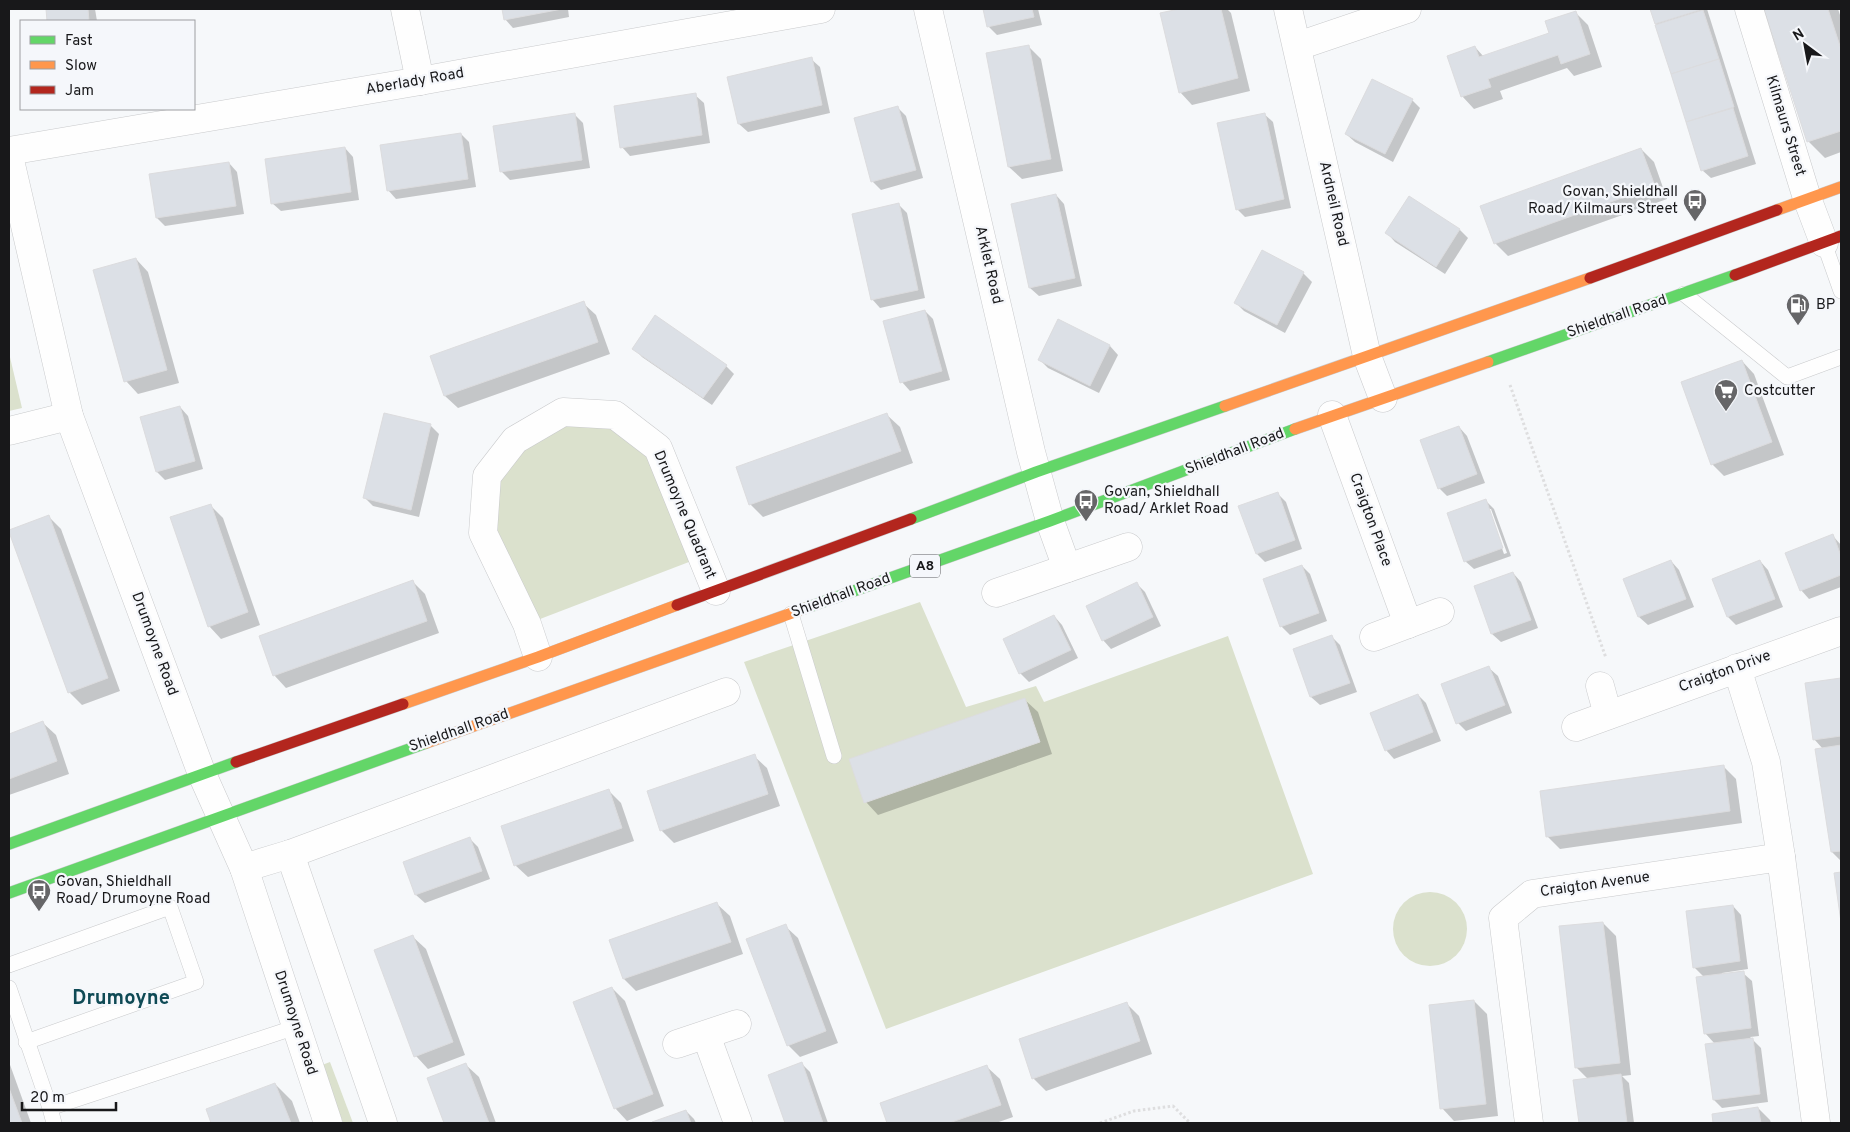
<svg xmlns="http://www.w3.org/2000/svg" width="1850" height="1132" font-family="Overpass,sans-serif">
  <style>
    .green { fill: #dbe1cd }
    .shadow { fill: #0003; fill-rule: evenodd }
    .building { fill: #dce0e6; stroke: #dcdcde }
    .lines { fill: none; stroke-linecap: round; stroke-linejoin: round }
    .lane-casing { stroke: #c9cacc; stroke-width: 16 }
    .street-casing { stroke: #c9cacc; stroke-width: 29 }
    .fast-casing { stroke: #c9cacc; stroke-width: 12 }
    .slow-casing { stroke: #c9cacc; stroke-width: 12 }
    .jam-casing { stroke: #c9cacc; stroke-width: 12 }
    .path { stroke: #dededf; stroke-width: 3; stroke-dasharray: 2.5 2.5; stroke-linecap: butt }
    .lane { stroke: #fefefe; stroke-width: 15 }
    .street { stroke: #fefefe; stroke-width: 28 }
    .fast { stroke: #63d668; stroke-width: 11 }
    .slow { stroke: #ff974d; stroke-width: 11 }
    .jam { stroke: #b3261e; stroke-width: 11 }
    .labels { text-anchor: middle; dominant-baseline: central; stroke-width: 4.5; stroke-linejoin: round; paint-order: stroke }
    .shield { fill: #f5f7fb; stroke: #5a5b5e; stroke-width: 1 }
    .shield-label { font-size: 14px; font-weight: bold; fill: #18181a }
    .street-label { font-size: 15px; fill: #18181a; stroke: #f5f7fb }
    .poi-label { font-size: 15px; fill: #18181a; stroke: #f5f7fb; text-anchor: start }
    .district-label { font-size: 20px; font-weight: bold; fill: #0f4a55; stroke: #f5f7fb }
  </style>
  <rect width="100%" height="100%" fill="#f6f8fa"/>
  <g class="green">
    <path d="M 9,353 L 22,408 L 9,411 Z"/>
    <path d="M 563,412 L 615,415 L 658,448 L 702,557 L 527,624 L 483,533 L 487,476 Z"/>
    <path d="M 920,602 L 966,707 L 1036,686 L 1044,702 L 1228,636 L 1313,874 L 886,1029 L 744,662 Z"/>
    <circle cx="1430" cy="929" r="37"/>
    <path d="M 330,1062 L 353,1123 L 343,1123 L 322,1065 Z"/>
  </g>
  <g class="shadow">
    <path d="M 47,9 L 95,9 L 97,21 L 49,21 Z"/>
    <path d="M 503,9 L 568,9 L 569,17 L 513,28 L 505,19 Z"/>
    <path d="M 984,9 L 1038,9 L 1042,25 L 997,35 L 988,26 Z"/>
    <path d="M 1184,9 L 1227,9 L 1231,13 L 1250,91 L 1192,105 L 1180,92 L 1161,14 Z"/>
    <path d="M 1651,9 L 1707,9 L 1756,164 L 1711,178 L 1702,170 Z"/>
    <path d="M 1765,9 L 1838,9 L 1841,18 L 1841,152 L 1825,158 L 1808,141 Z"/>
    <path d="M 1575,12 L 1588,25 L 1602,67 L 1574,76 L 1567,68 L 1500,91 L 1503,99 L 1474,109 L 1462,96 L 1475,47 L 1484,57 L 1551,34 Z"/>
    <path d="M 1028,46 L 1041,59 L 1063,171 L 1022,179 L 1009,167 Z"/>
    <path d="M 811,59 L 820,67 L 830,113 L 748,132 L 739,124 Z"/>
    <path d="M 695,95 L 704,103 L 710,143 L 630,156 L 622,147 Z"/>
    <path d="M 1412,100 L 1420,108 L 1393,162 L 1355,142 L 1346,134 Z"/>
    <path d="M 898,108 L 906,116 L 923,178 L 881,190 L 873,182 L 856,119 Z"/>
    <path d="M 1264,114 L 1273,122 L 1291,208 L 1245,217 L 1237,209 Z"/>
    <path d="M 575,115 L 583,123 L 590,168 L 510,180 L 501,171 Z"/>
    <path d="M 461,134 L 469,142 L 476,187 L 396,199 L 388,190 Z"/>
    <path d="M 345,148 L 353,157 L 359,200 L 281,211 L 272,203 Z"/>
    <path d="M 1641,149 L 1654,162 L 1667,199 L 1508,256 L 1495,243 Z"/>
    <path d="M 229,163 L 237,172 L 244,214 L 165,226 L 157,218 Z"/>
    <path d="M 1056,195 L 1064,204 L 1082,286 L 1039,296 L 1030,288 Z"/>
    <path d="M 899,205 L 907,213 L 925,298 L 880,308 L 872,299 Z"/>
    <path d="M 1460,230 L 1468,238 L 1445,274 L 1395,242 L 1387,233 Z"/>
    <path d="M 1262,252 L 1303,273 L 1312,282 L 1285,333 L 1244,311 L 1236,303 Z"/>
    <path d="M 136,259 L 148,272 L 179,383 L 138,394 L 126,381 Z"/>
    <path d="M 583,303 L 596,315 L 610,354 L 458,408 L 445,396 L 431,357 Z"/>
    <path d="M 925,311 L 933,319 L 950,380 L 910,391 L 902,382 Z"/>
    <path d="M 1059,321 L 1110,346 L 1118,355 L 1099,393 L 1048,368 L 1040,360 Z"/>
    <path d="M 634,348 L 726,366 L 734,374 L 712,405 L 642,357 Z"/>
    <path d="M 1742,361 L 1754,374 L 1784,455 L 1724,476 L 1712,464 Z"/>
    <path d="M 180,407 L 188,416 L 203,469 L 165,480 L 157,472 Z"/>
    <path d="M 887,415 L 900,427 L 913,463 L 763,517 L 750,504 Z"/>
    <path d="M 430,425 L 439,434 L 419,517 L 373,506 L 365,498 Z"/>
    <path d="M 1459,427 L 1467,436 L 1485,483 L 1447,496 L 1439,488 Z"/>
    <path d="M 1277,493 L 1286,502 L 1302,549 L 1265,562 L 1257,554 Z"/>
    <path d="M 1486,501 L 1494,509 L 1511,556 L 1474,569 L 1465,561 ZM 1488,509 L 1491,509 L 1507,553 L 1504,554 Z"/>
    <path d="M 210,505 L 223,518 L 260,625 L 221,639 L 209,626 Z"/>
    <path d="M 48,516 L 61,529 L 120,691 L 82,705 L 69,692 Z"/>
    <path d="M 1833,536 L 1841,545 L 1841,587 L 1809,599 L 1801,590 Z"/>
    <path d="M 1671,561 L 1679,570 L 1694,607 L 1648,625 L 1639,617 L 1625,580 Z"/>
    <path d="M 1760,561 L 1768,570 L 1783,607 L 1736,625 L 1728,617 L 1714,579 Z"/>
    <path d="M 1302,566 L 1310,574 L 1327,621 L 1290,635 L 1281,626 Z"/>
    <path d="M 1513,573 L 1521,582 L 1538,628 L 1501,642 L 1492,634 Z"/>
    <path d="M 413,582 L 425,594 L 439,633 L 286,688 L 274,675 Z"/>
    <path d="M 1136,583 L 1145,592 L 1161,626 L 1111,649 L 1103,640 Z"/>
    <path d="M 1054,616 L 1062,625 L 1078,658 L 1029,682 L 1020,673 L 1005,640 Z"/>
    <path d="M 1332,637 L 1340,645 L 1357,692 L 1320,705 L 1311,697 L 1295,650 Z"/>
    <path d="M 1489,668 L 1498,676 L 1512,713 L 1466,731 L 1458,723 Z"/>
    <path d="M 1841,679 L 1841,861 L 1832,852 L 1823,749 L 1814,739 L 1806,684 Z"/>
    <path d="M 1418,695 L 1426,703 L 1441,741 L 1394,759 L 1386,750 Z"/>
    <path d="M 1025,700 L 1038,712 L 1052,754 L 878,815 L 866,802 Z"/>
    <path d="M 43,723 L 56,735 L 69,774 L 9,795 L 9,735 Z"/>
    <path d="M 754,756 L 767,768 L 780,806 L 674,843 L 661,830 Z"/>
    <path d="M 1723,766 L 1736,779 L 1742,823 L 1560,849 L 1547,836 Z"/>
    <path d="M 608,790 L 621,803 L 634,841 L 528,877 L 515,865 Z"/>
    <path d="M 470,839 L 478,847 L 490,879 L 425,903 L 416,895 L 404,863 Z"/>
    <path d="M 717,904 L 730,916 L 743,954 L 636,991 L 624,979 Z"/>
    <path d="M 1733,906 L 1741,915 L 1748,969 L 1722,973 L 1722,975 L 1743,973 L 1752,981 L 1759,1036 L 1750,1037 L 1761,1048 L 1768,1102 L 1722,1108 L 1714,1100 L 1715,1044 L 1705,1033 L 1704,977 L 1694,967 Z"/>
    <path d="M 1603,923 L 1616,936 L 1631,1075 L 1622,1076 L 1629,1083 L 1634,1123 L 1580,1123 L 1575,1081 L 1588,1079 L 1576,1067 Z"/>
    <path d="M 785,926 L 798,938 L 838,1043 L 800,1057 L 788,1045 Z"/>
    <path d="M 413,937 L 426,949 L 465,1055 L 428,1069 L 416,1056 L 376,951 Z"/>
    <path d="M 612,988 L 625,1001 L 664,1106 L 627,1121 L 615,1108 Z"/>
    <path d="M 1474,1001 L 1487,1014 L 1498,1116 L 1454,1121 L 1442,1108 Z"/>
    <path d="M 1126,1003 L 1139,1016 L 1152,1054 L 1046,1091 L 1033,1078 Z"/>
    <path d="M 9,1062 L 31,1123 L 9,1123 Z"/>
    <path d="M 802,1064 L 810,1072 L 828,1123 L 786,1123 L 769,1076 Z"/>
    <path d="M 466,1065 L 479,1077 L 496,1123 L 446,1123 L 429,1079 Z"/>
    <path d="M 987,1067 L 1000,1079 L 1013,1117 L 996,1123 L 888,1123 L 881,1103 Z"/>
    <path d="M 275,1084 L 292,1101 L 300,1123 L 213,1123 L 208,1110 Z"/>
    <path d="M 1758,1108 L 1770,1120 L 1771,1123 L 1715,1123 L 1713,1115 Z"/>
    <path d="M 686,1111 L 694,1119 L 696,1123 L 654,1123 Z"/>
  </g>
  <g class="building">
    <path d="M 46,9 L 88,9 L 89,21 L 47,21 Z"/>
    <path d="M 502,9 L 562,9 L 504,20 Z"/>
    <path d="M 983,9 L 1032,9 L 1034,17 L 987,27 Z"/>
    <path d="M 1179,9 L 1221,9 L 1238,78 L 1179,93 L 1160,13 Z"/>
    <path d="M 1650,9 L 1703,9 L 1655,24 Z"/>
    <path d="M 1764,9 L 1828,9 L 1841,49 L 1841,131 L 1807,142 Z"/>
    <path d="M 1703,10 L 1719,59 L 1671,74 L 1655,25 Z"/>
    <path d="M 1576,11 L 1590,54 L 1561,64 L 1558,55 L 1488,79 L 1491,87 L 1461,97 L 1447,56 L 1475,46 L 1479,57 L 1549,33 L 1545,21 Z"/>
    <path d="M 1029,45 L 1051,159 L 1008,167 L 986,53 Z"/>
    <path d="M 812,57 L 822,105 L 738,124 L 727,77 Z"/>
    <path d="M 1719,59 L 1734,107 L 1686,122 L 1671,74 Z"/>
    <path d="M 1372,79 L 1413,99 L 1385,154 L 1345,134 Z"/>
    <path d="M 696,93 L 702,135 L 620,148 L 614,106 Z"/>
    <path d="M 898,106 L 916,170 L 871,182 L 854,118 Z"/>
    <path d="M 1733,108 L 1748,156 L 1701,171 L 1686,122 Z"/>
    <path d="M 575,113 L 582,160 L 500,172 L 493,126 Z"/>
    <path d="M 1265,113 L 1284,199 L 1236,210 L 1217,123 Z"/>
    <path d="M 461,133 L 468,179 L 387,191 L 380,145 Z"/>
    <path d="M 345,147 L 351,192 L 271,204 L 265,159 Z"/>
    <path d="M 1641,148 L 1655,186 L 1494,244 L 1480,206 Z"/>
    <path d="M 229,162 L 236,206 L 156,218 L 149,174 Z"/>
    <path d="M 1056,194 L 1075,278 L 1029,288 L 1011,204 Z"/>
    <path d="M 1409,196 L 1460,229 L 1436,267 L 1385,233 Z"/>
    <path d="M 899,203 L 918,290 L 871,300 L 852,214 Z"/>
    <path d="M 1262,250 L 1304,272 L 1277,325 L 1234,303 Z"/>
    <path d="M 136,258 L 167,370 L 124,382 L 93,270 Z"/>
    <path d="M 584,301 L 598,342 L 444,396 L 430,356 Z"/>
    <path d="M 925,310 L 942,371 L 900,383 L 883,321 Z"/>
    <path d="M 655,315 L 727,365 L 703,398 L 632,349 Z"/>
    <path d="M 1058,319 L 1110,345 L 1090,386 L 1038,360 Z"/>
    <path d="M 1742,360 L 1772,442 L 1711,465 L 1681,382 Z"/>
    <path d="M 180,406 L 195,461 L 156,472 L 140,417 Z"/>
    <path d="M 384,413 L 431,424 L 411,510 L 363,498 Z"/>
    <path d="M 887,413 L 901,451 L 749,505 L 736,467 Z"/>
    <path d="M 1459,426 L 1477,474 L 1438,489 L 1420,440 Z"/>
    <path d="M 1278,492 L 1295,540 L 1256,554 L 1238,506 Z"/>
    <path d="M 1486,499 L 1503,548 L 1464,562 L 1447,513 Z"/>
    <path d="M 211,504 L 248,612 L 208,627 L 170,517 Z"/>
    <path d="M 49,515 L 108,678 L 68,693 L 9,532 L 9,530 Z"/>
    <path d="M 1833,534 L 1841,556 L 1841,575 L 1800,591 L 1785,553 Z"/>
    <path d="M 1671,560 L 1686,599 L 1638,617 L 1623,579 Z"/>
    <path d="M 1760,560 L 1775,599 L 1727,617 L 1712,579 Z"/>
    <path d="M 1302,565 L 1319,613 L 1280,627 L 1263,579 Z"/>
    <path d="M 1513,572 L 1531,620 L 1491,634 L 1474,586 Z"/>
    <path d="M 413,580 L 427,621 L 273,676 L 259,636 Z"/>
    <path d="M 1137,582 L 1153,617 L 1102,641 L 1086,606 Z"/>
    <path d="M 1054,615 L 1071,650 L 1019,674 L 1003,639 Z"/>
    <path d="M 1332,635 L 1350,683 L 1310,697 L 1293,649 Z"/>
    <path d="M 1489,666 L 1505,705 L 1456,724 L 1441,684 Z"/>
    <path d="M 1841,678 L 1841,736 L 1813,740 L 1805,683 Z"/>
    <path d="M 1418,694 L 1433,732 L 1385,751 L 1370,713 Z"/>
    <path d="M 1025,698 L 1040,742 L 864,803 L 849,759 Z"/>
    <path d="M 43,721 L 57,761 L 9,779 L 9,734 Z"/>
    <path d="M 1841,745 L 1841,851 L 1831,852 L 1815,749 Z"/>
    <path d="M 755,754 L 768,794 L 660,831 L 647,791 Z"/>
    <path d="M 1724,765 L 1730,811 L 1546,837 L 1540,791 Z"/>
    <path d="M 609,789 L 622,828 L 514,866 L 501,826 Z"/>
    <path d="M 470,837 L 482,871 L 415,895 L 403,862 Z"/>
    <path d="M 1841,872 L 1841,922 L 1834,873 Z"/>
    <path d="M 717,902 L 731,942 L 623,979 L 609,940 Z"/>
    <path d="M 1733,905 L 1740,961 L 1693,968 L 1686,911 Z"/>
    <path d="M 1603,922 L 1620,1063 L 1575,1068 L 1559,926 Z"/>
    <path d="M 786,924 L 826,1031 L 787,1046 L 746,939 Z"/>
    <path d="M 413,935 L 453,1042 L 414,1057 L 374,950 Z"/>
    <path d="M 1744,971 L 1751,1028 L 1704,1034 L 1696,977 Z"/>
    <path d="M 612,987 L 653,1094 L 614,1109 L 573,1002 Z"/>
    <path d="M 1474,1000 L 1486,1104 L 1440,1109 L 1429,1005 Z"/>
    <path d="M 1127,1002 L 1140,1041 L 1032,1079 L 1019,1039 Z"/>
    <path d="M 1753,1038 L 1760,1094 L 1713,1100 L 1705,1044 Z"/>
    <path d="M 802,1062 L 823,1123 L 785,1123 L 768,1075 Z"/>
    <path d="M 466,1063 L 489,1123 L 444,1123 L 427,1078 Z"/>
    <path d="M 987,1065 L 1001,1105 L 949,1123 L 887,1123 L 880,1103 Z"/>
    <path d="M 1621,1074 L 1627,1123 L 1579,1123 L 1573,1080 Z"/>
    <path d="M 275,1083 L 291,1123 L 211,1123 L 206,1109 Z"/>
    <path d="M 9,1088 L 22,1123 L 9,1123 Z"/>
    <path d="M 1758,1107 L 1761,1123 L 1713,1123 L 1712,1114 Z"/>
    <path d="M 686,1110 L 691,1123 L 652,1123 L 652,1122 Z"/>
  </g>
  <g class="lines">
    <g class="lane-casing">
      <g id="lane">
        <path d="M 1824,243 L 1841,291"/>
        <path d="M 1684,294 L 1787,377 L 1841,357"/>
        <path d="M 791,614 L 834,756"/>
        <path d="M 9,965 L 170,907 L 196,982 L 26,1042"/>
        <path d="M 9,988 L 50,1108 L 296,1027"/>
        <path d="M 50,1108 L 54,1123"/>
      </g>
    </g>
    <g class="street-casing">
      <g id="street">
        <path d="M 405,9 L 420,81"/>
        <path d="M 928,9 L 1031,452 L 1050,521 L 1067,568"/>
        <path d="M 1288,9 L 1367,356 L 1383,398"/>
        <path d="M 1749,9 L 1807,198 L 1824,243"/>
        <path d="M 1298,46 L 1407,9"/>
        <path d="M 9,151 L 420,81 L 821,9"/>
        <path d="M 9,156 L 69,416 L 202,774 L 244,868 L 328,1123"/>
        <path d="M 1332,415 L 1408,624"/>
        <path d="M 9,431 L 69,416"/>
        <path d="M 996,593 L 1128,547"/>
        <path d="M 1374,637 L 1440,612"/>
        <path d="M 538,657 L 527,624 L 483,533 L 487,476 L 515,440 L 563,412 L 615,415 L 658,448 L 716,591"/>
        <path d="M 1737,668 L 1766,762 L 1781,857 L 1816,1123"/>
        <path d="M 1600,686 L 1608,715"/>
        <path d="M 1576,727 L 1841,631"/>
        <path d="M 290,854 L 383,1123"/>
        <path d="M 244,868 L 290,854 L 726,692"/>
        <path d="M 706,1035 L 738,1123"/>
        <path d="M 677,1044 L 737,1024"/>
        <path d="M 1529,1123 L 1503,918 L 1532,894 L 1781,857"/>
      </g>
    </g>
    <g class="fast-casing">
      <g id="fast">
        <path d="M 1488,362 L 1735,275"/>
        <path d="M 911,519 L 1036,472 L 1225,406"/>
        <path d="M 806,608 L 1050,521 L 1295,429"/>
        <path d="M 9,844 L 236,762"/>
        <path d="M 9,893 L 426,743"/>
      </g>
    </g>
    <g class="slow-casing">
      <g id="slow">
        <path d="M 1777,210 L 1841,187"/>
        <path d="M 1225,406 L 1590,278"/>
        <path d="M 1295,429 L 1488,362"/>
        <path d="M 403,704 L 538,657 L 677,605"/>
        <path d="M 426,743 L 806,608"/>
      </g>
    </g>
    <g class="jam-casing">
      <g id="jam">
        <path d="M 1735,275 L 1841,236"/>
        <path d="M 1590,278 L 1777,210"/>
        <path d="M 677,605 L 911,519"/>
        <path d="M 236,762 L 403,704"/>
      </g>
    </g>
    <g class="path">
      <path d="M 1510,385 L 1606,658"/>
      <path d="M 1100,1123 L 1134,1111 L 1173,1106 L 1190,1123"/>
    </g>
    <use href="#lane" class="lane"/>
    <use href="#street" class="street"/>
    <use href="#fast" class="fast"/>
    <use href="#slow" class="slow"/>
    <use href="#jam" class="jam"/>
  </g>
  <defs>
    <g id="bus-pin" transform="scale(1.25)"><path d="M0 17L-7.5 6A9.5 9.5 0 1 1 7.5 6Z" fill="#666668" stroke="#f5f7fb"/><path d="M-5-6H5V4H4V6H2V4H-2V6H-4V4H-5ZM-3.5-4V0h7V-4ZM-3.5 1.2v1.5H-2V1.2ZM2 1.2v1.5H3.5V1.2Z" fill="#fff"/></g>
    <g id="fuel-pin" transform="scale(1.25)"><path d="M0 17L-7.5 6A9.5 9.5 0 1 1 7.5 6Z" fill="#666668" stroke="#f5f7fb"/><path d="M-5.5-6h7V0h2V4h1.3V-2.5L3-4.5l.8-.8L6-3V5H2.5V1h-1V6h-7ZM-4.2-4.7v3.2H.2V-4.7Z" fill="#fff"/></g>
    <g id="supermarket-pin" transform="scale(1.25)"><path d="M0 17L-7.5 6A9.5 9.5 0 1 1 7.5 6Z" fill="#666668" stroke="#f5f7fb"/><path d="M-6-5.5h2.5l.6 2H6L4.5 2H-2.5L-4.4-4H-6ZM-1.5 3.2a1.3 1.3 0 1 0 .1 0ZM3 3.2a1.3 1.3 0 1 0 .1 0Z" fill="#fff"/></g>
  </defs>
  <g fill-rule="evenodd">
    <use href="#bus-pin" x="1695" y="201"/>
    <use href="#fuel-pin" x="1798" y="305"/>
    <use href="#supermarket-pin" x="1726" y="391"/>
    <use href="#bus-pin" x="1086" y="501"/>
    <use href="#bus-pin" x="39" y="891"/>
  </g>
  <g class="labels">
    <rect class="shield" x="910" y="554.5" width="30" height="23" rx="4"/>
    <g class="shield-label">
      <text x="925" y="566">A8</text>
    </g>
    <g class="street-label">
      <text transform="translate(415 82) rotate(-10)">Aberlady Road</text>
      <text transform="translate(1785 126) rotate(73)">Kilmaurs Street</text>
      <text transform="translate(1333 204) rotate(77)">Ardneil Road</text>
      <text transform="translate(988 265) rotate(77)">Arklet Road</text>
      <text transform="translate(1617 317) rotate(-19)">Shieldhall Road</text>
      <text transform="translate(1235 452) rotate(-21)">Shieldhall Road</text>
      <text transform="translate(684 515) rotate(67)">Drumoyne Quadrant</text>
      <text transform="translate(1370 520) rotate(70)">Craigton Place</text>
      <text transform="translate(841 596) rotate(-20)">Shieldhall Road</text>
      <text transform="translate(154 644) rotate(70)">Drumoyne Road</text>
      <text transform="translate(1725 672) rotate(-20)">Craigton Drive</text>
      <text transform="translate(459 731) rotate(-19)">Shieldhall Road</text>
      <text transform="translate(1595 885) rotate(-8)">Craigton Avenue</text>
      <text transform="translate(295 1023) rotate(72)">Drumoyne Road</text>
    </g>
    <g class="poi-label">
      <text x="1678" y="192" text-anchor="end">Govan, Shieldhall<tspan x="1678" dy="17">Road/ Kilmaurs Street</tspan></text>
      <text x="1816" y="305">BP</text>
      <text x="1744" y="391">Costcutter</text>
      <text x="1104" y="492">Govan, Shieldhall<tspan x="1104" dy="17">Road/ Arklet Road</tspan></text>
      <text x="56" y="882">Govan, Shieldhall<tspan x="56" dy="17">Road/ Drumoyne Road</tspan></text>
    </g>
    <g class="district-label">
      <text x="121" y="999">Drumoyne</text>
    </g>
  </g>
  <rect width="1850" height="1132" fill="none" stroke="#18181a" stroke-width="20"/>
  <rect x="20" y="20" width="175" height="90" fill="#f5f7fb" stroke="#9d9ea1"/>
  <rect x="30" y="36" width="25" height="8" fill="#63d668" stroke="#9d9ea1"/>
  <text x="65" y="45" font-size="15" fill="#18181a">Fast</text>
  <rect x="30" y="61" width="25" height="8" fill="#ff974d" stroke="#9d9ea1"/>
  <text x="65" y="70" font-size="15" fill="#18181a">Slow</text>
  <rect x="30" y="86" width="25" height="8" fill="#b3261e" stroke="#9d9ea1"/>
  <text x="65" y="95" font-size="15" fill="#18181a">Jam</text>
  <g transform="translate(1805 45) rotate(328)" stroke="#f5f7fb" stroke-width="4" paint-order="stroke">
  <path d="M0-4L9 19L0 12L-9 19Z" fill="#18181a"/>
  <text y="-8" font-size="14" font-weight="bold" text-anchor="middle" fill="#18181a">N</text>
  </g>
  <path d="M22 1102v8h94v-8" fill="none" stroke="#18181a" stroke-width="2.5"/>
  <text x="30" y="1102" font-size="15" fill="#18181a" stroke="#f5f7fb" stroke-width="4" paint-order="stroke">20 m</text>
</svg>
